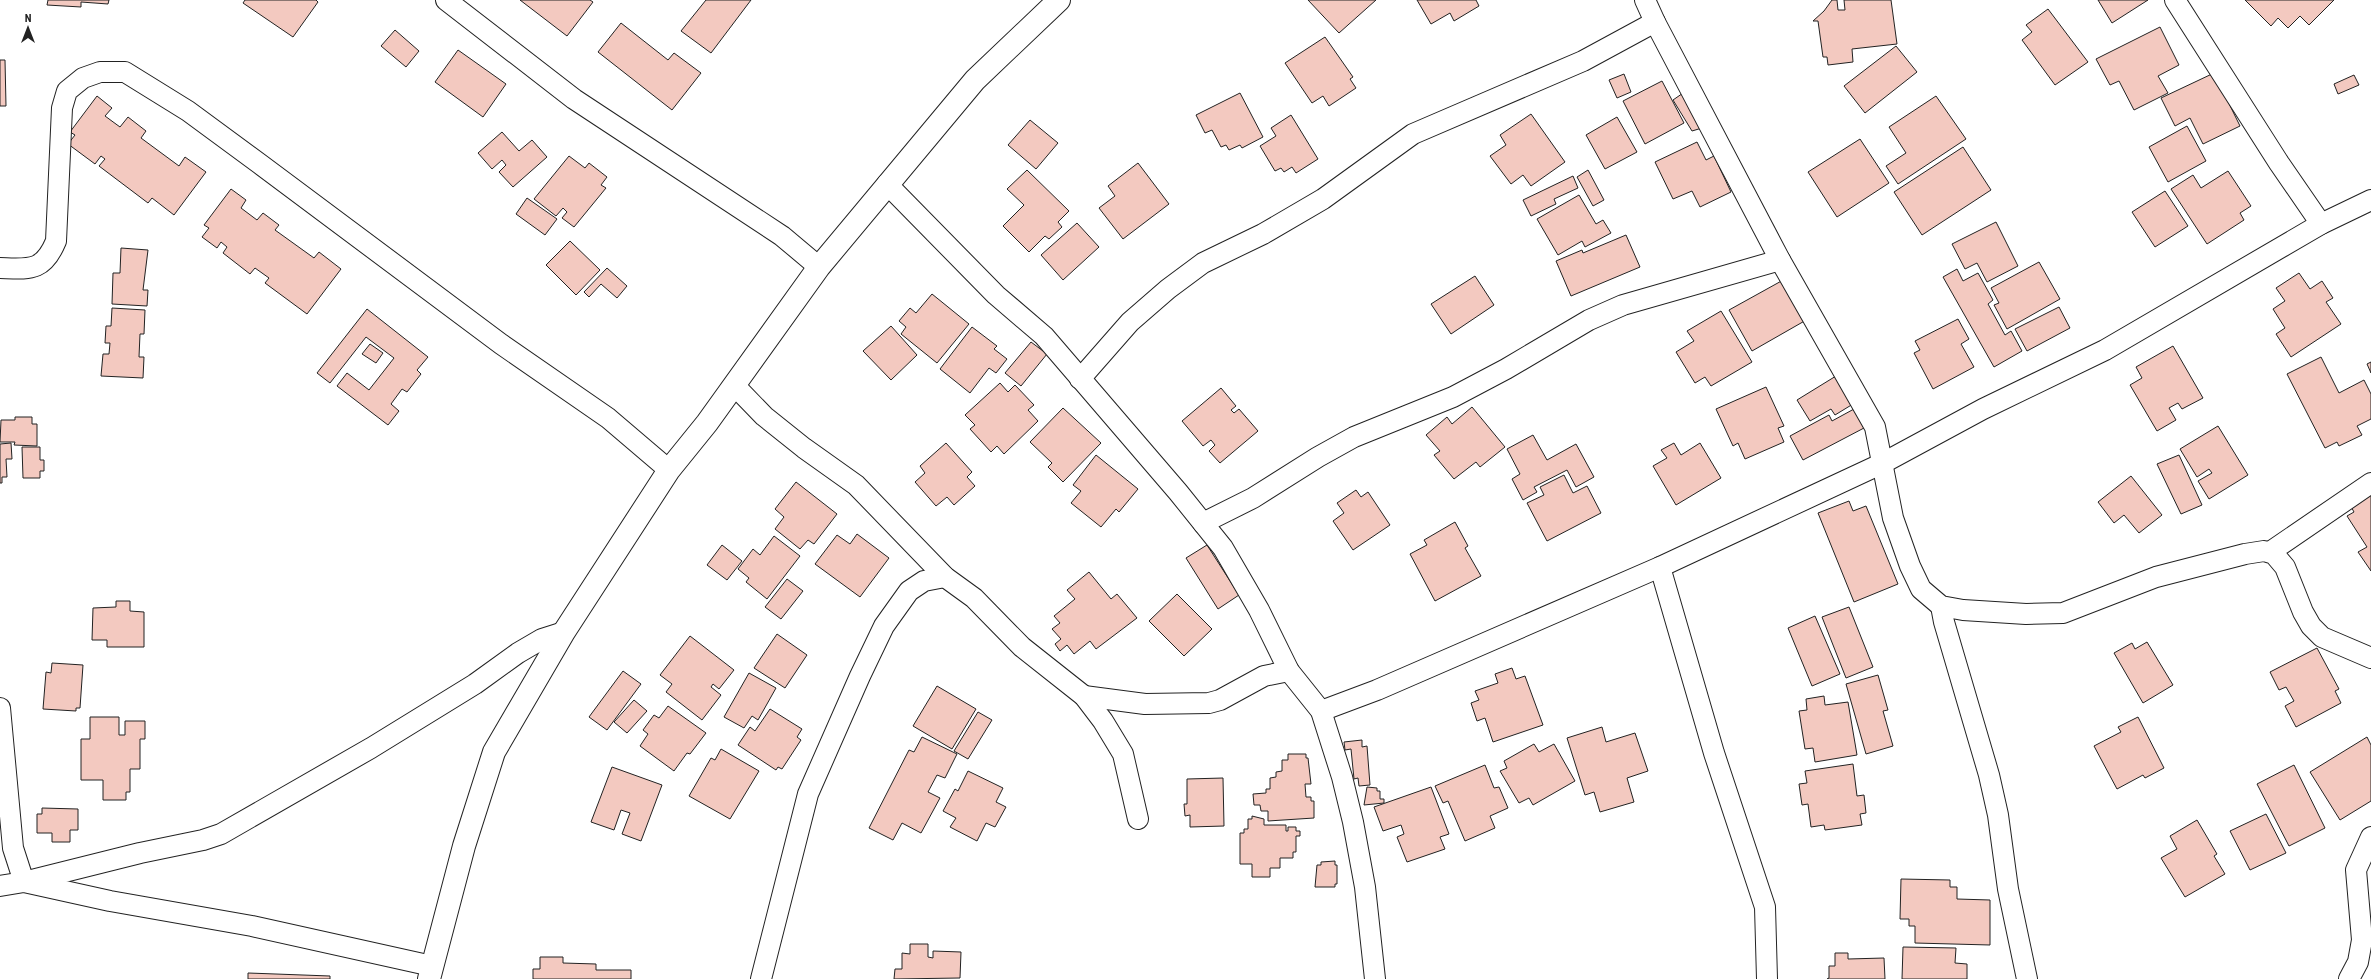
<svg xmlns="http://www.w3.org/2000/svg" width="2371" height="979" font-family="'Roboto Condensed',sans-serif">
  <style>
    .building { fill: #f3c9c0; stroke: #222 }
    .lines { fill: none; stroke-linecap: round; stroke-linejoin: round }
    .minor-casing { stroke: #222; stroke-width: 22 }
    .secondary-casing { stroke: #222; stroke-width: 24 }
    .minor { stroke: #fff; stroke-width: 20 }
    .secondary { stroke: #fff; stroke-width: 22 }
  </style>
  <rect width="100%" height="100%" fill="#fff"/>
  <g class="building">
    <path d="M 48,0 L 109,0 L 108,4 L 81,2 L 81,7 L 47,5 Z"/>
    <path d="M 245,0 L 316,0 L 318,2 L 293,37 L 243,3 Z"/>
    <path d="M 520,0 L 590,0 L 593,2 L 567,36 Z"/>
    <path d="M 706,0 L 751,0 L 711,53 L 681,31 Z"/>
    <path d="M 1308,0 L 1376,0 L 1339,33 Z"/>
    <path d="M 1417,0 L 1476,0 L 1479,6 L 1454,21 L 1450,13 L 1431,24 Z"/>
    <path d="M 1832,0 L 1837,0 L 1838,10 L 1845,10 L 1844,0 L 1891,0 L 1897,44 L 1852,49 L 1853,62 L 1828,65 L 1827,57 L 1823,57 L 1818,21 L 1813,21 L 1824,11 Z"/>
    <path d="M 2098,0 L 2148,0 L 2112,23 Z"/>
    <path d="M 2245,0 L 2334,0 L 2309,25 L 2300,16 L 2288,28 L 2278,18 L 2271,26 Z"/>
    <path d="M 2048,9 L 2088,62 L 2055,85 L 2022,40 L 2032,32 L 2026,25 Z"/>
    <path d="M 621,23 L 668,60 L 674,53 L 701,73 L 672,110 L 598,52 Z"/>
    <path d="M 2160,27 L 2179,65 L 2158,76 L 2168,93 L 2134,110 L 2119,81 L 2110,85 L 2096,59 Z"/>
    <path d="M 395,30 L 419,51 L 406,67 L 381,46 Z"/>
    <path d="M 1325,37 L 1353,77 L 1350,79 L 1356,88 L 1329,106 L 1323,96 L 1312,103 L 1285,63 Z"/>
    <path d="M 1896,46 L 1917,72 L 1865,113 L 1844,86 Z"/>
    <path d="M 458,50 L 506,84 L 483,117 L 435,82 Z"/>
    <path d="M 0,60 L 5,60 L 6,106 L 0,106 Z"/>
    <path d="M 2214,73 L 2240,126 L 2203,144 L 2190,118 L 2175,126 L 2161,98 Z"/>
    <path d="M 1624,74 L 1631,92 L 1617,98 L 1609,80 Z"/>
    <path d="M 2354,75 L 2359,85 L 2338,94 L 2334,84 Z"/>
    <path d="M 1662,81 L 1684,123 L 1645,144 L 1623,101 Z"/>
    <path d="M 1686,91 L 1702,128 L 1692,131 L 1673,100 Z"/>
    <path d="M 1240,93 L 1263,137 L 1242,148 L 1240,145 L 1229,150 L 1226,145 L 1221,147 L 1212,130 L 1205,133 L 1196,115 Z"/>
    <path d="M 97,96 L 112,108 L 105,116 L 120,127 L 128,117 L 146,131 L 141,138 L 179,166 L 185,157 L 206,172 L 174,215 L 152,198 L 148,203 L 99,166 L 105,159 L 101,156 L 95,164 L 68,144 L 75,135 L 70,132 Z"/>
    <path d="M 1936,96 L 1966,139 L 1898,184 L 1886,166 L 1906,153 L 1889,127 Z"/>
    <path d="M 1531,114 L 1565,162 L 1531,186 L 1523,175 L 1511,184 L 1490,156 L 1506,145 L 1500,135 Z"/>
    <path d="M 1291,115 L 1318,159 L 1296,173 L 1292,167 L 1284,172 L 1281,168 L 1275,171 L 1260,146 L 1276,136 L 1271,128 Z"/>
    <path d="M 1617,117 L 1637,152 L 1605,169 L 1586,135 Z"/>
    <path d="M 1030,120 L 1058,143 L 1036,169 L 1008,145 Z"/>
    <path d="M 2187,126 L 2206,161 L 2168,182 L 2149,147 Z"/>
    <path d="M 502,132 L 519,151 L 532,140 L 547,157 L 513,187 L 499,172 L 506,165 L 502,160 L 492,169 L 478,153 Z"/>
    <path d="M 1860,139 L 1889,183 L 1837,217 L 1808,172 Z"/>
    <path d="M 1697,142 L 1706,160 L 1714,156 L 1731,192 L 1700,207 L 1692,191 L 1673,199 L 1655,162 Z"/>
    <path d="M 1963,147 L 1991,190 L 1922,235 L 1894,192 Z"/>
    <path d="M 569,156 L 585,168 L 589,163 L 607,177 L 601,185 L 606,188 L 574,227 L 562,218 L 567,212 L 563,208 L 556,216 L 534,199 Z"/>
    <path d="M 1138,163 L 1169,204 L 1123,239 L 1099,208 L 1115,196 L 1108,186 Z"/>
    <path d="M 1027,170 L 1069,211 L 1058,222 L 1062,227 L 1049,239 L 1045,236 L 1029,252 L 1003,226 L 1024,205 L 1007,189 Z"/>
    <path d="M 1588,170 L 1604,200 L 1593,206 L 1577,177 Z"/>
    <path d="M 2228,171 L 2251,206 L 2240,213 L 2244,220 L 2207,244 L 2171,189 L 2193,175 L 2201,188 Z"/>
    <path d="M 1573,176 L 1578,188 L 1554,199 L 1556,204 L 1531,216 L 1523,200 Z"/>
    <path d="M 231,189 L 246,200 L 241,208 L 257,220 L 263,213 L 279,225 L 275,230 L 314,258 L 319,252 L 341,269 L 307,314 L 265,283 L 269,278 L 255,268 L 250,274 L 223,253 L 227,247 L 221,242 L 217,248 L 202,237 L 209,228 L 204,225 Z"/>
    <path d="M 2165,191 L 2188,226 L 2155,247 L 2132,212 Z"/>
    <path d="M 1579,195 L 1596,224 L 1603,220 L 1611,233 L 1585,247 L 1582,241 L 1558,255 L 1537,219 Z"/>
    <path d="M 527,198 L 557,219 L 545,235 L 516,214 Z"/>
    <path d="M 1996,222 L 2018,266 L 1987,282 L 1977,263 L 1965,269 L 1952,244 Z"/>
    <path d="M 1077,223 L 1099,247 L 1063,280 L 1041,255 Z"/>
    <path d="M 1626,235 L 1640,267 L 1571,296 L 1556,261 L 1582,250 L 1583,253 Z"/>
    <path d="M 570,241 L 600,270 L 576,295 L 546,265 Z"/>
    <path d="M 121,248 L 148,250 L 143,290 L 148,290 L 147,306 L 112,304 L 113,273 L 120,273 Z"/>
    <path d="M 2039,262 L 2060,299 L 2007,329 L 1994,305 L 1999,303 L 1991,288 Z"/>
    <path d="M 607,268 L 627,286 L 617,298 L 601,284 L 589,297 L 584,292 Z"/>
    <path d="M 1957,269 L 1963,281 L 1978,273 L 1993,300 L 1988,304 L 2005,335 L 2011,331 L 2022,351 L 1994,367 L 1943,277 Z"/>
    <path d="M 2299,273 L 2310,289 L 2322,281 L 2333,298 L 2326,302 L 2341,324 L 2291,357 L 2276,334 L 2285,328 L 2273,309 L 2285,301 L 2276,288 Z"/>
    <path d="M 1475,276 L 1494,305 L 1451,334 L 1431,304 Z"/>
    <path d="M 1785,279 L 1808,319 L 1752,351 L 1729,310 Z"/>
    <path d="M 932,294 L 969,324 L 937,363 L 901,334 L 906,327 L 899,321 L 910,308 L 916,313 Z"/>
    <path d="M 2059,307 L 2070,328 L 2027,351 L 2015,329 Z"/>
    <path d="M 112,308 L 145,310 L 144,334 L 140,334 L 139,357 L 144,357 L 143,378 L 101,376 L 103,354 L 109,354 L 110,343 L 105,343 L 106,326 L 111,326 Z"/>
    <path d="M 367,309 L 428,357 L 417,370 L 421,374 L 407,392 L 402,389 L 391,404 L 399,411 L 388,425 L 337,386 L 347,373 L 369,390 L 394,358 L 366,337 L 330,383 L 317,373 Z"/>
    <path d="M 1721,311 L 1752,362 L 1711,386 L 1705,377 L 1695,383 L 1676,352 L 1694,341 L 1687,331 Z"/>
    <path d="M 1958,319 L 1969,339 L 1961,344 L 1974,367 L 1933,389 L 1914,353 L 1920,350 L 1915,341 Z"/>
    <path d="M 891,326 L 917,355 L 891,380 L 863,351 Z"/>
    <path d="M 972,327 L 997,346 L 994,349 L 1007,359 L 996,373 L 989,368 L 970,393 L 940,369 Z"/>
    <path d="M 1031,342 L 1047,354 L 1021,386 L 1005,373 Z"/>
    <path d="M 370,344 L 383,353 L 376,363 L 362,354 Z"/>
    <path d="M 2173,346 L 2203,398 L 2182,409 L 2178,403 L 2169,408 L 2176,420 L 2157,431 L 2130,385 L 2142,378 L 2136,367 Z"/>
    <path d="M 2321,357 L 2339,393 L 2364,380 L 2371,394 L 2371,419 L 2357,426 L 2362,435 L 2339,446 L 2337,442 L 2325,448 L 2287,374 Z"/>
    <path d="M 2371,362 L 2371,373 L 2367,364 Z"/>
    <path d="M 1836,376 L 1853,404 L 1835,415 L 1831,409 L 1810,421 L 1797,400 Z"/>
    <path d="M 1000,383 L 1008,392 L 1015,385 L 1034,405 L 1028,410 L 1038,421 L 1004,454 L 997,446 L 991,452 L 970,429 L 975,425 L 965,415 Z"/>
    <path d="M 1766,387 L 1784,426 L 1778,428 L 1784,442 L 1745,459 L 1738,443 L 1733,446 L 1716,409 Z"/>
    <path d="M 1221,388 L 1236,406 L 1231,410 L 1234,413 L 1239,409 L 1258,431 L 1220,463 L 1209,451 L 1215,445 L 1211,440 L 1203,446 L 1182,421 Z"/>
    <path d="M 1472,407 L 1505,447 L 1480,467 L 1476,462 L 1454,479 L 1434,455 L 1440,451 L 1426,435 L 1447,417 L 1452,424 Z"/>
    <path d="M 1063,408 L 1101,443 L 1063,482 L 1048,467 L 1052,463 L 1030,442 Z"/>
    <path d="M 1854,409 L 1864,428 L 1803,460 L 1790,436 L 1829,415 L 1832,421 Z"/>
    <path d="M 15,417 L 32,417 L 32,424 L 37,424 L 37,446 L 14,445 L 15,442 L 0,442 L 1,420 L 15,420 Z"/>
    <path d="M 2218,426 L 2248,475 L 2209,499 L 2198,481 L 2212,473 L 2209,469 L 2197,477 L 2180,449 Z"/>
    <path d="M 1533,435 L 1547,460 L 1576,444 L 1594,477 L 1576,487 L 1567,470 L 1534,487 L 1537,492 L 1523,500 L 1512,479 L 1520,474 L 1507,449 Z"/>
    <path d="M 11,443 L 12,459 L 6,459 L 7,477 L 2,477 L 2,483 L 0,483 L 0,444 Z"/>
    <path d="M 946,443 L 972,472 L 967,477 L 975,486 L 954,505 L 947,497 L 936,506 L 915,482 L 925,473 L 920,466 Z"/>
    <path d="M 1674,443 L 1681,455 L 1700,443 L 1721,478 L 1676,505 L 1653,466 L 1667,458 L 1661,450 Z"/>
    <path d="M 22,447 L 40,447 L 40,460 L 44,460 L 44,471 L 40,471 L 40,478 L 23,478 Z"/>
    <path d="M 1096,455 L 1138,489 L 1119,512 L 1116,509 L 1101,527 L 1071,503 L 1081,491 L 1073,485 Z"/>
    <path d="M 2179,455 L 2202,505 L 2181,514 L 2157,464 Z"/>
    <path d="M 1564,475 L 1573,493 L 1587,486 L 1601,513 L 1547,541 L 1527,503 L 1544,495 L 1540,487 Z"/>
    <path d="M 2131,476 L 2162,515 L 2139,533 L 2124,515 L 2114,523 L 2098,502 Z"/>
    <path d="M 796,482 L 837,514 L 814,544 L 808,540 L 800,549 L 775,529 L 784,517 L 775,509 Z"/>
    <path d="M 1356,490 L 1361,497 L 1368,492 L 1390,525 L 1353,550 L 1333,521 L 1344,513 L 1337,503 Z"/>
    <path d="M 2371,492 L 2371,571 L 2358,552 L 2367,547 L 2347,516 L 2354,512 L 2349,503 Z"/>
    <path d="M 1849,501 L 1853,511 L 1866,506 L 1898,584 L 1854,602 L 1818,513 Z"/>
    <path d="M 1455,522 L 1468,546 L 1465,548 L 1481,576 L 1435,601 L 1410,554 L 1427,545 L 1424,540 Z"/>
    <path d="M 857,534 L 889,558 L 860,597 L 815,564 L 837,535 L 850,544 Z"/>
    <path d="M 774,536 L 800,556 L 767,599 L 746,582 L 749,578 L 738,569 L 753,549 L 760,555 Z"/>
    <path d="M 722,545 L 742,561 L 727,580 L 707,565 Z"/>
    <path d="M 1207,545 L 1239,595 L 1218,609 L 1186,558 Z"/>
    <path d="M 1089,572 L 1111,599 L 1117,594 L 1137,618 L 1096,649 L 1090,641 L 1074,654 L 1067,645 L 1060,651 L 1055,644 L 1061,639 L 1052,629 L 1060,623 L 1054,616 L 1075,599 L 1067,590 Z"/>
    <path d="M 787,579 L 803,591 L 781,619 L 765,607 Z"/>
    <path d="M 1177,594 L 1212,629 L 1184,656 L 1149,621 Z"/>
    <path d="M 116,601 L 130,601 L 130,611 L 144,612 L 144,647 L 107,647 L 107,640 L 92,640 L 93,608 L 116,607 Z"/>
    <path d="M 1849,607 L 1873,667 L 1846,678 L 1822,617 Z"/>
    <path d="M 1815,616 L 1840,674 L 1812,686 L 1788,628 Z"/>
    <path d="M 777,634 L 807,655 L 785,688 L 754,668 Z"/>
    <path d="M 690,636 L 734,670 L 719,689 L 713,684 L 711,687 L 721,695 L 702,720 L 666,692 L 672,684 L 660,675 Z"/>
    <path d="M 2147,642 L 2173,685 L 2143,703 L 2114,653 L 2132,643 L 2135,649 Z"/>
    <path d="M 2317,648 L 2339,689 L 2335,691 L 2341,703 L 2296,727 L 2285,706 L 2294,701 L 2286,687 L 2279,690 L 2270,672 Z"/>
    <path d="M 52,663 L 83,665 L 80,708 L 76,708 L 76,711 L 43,709 L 46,672 L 51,673 Z"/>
    <path d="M 1512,668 L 1516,679 L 1525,676 L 1543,725 L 1493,742 L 1485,718 L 1477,721 L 1471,703 L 1479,700 L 1475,691 L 1498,683 L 1495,674 Z"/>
    <path d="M 623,671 L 641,684 L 607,730 L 589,717 Z"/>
    <path d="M 749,673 L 776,688 L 758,720 L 752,716 L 744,728 L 724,717 Z"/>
    <path d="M 1878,675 L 1888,710 L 1883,711 L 1893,746 L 1866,754 L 1846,684 Z"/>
    <path d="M 937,686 L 976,709 L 952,749 L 913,726 Z"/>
    <path d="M 1824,696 L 1825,705 L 1848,702 L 1857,755 L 1815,762 L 1813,748 L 1805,749 L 1799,711 L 1807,710 L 1806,699 Z"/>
    <path d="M 634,700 L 647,711 L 627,733 L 614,722 Z"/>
    <path d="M 668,706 L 706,733 L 690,754 L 687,753 L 674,771 L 640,746 L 648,734 L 643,730 L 654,715 L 659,718 Z"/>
    <path d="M 770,709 L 802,729 L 797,737 L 801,740 L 782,769 L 778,767 L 776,770 L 738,745 L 750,727 L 755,731 Z"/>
    <path d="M 978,712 L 992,720 L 968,759 L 954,751 Z"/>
    <path d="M 90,717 L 119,717 L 119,735 L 125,735 L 125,721 L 145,721 L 145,739 L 140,739 L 140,769 L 130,769 L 130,792 L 126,792 L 126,800 L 103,800 L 103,780 L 81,780 L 81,739 L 90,739 Z"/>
    <path d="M 2138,717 L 2164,768 L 2145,778 L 2143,775 L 2117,789 L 2094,746 L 2121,732 L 2118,727 Z"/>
    <path d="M 1602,727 L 1606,742 L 1635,733 L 1648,771 L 1627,778 L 1634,802 L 1600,812 L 1594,792 L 1585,795 L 1567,738 Z"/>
    <path d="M 922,737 L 957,754 L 945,778 L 937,775 L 928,792 L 940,798 L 921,833 L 902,823 L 893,840 L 869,828 L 909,750 L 914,752 Z"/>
    <path d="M 2367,737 L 2371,745 L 2371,801 L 2340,820 L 2310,772 Z"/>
    <path d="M 1362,740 L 1362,747 L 1367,746 L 1370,785 L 1359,786 L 1358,778 L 1354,779 L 1351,749 L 1345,750 L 1344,742 Z"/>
    <path d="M 1534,744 L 1539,752 L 1554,744 L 1575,781 L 1533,805 L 1529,798 L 1519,803 L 1500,771 L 1507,768 L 1504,761 Z"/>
    <path d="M 721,749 L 759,771 L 730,819 L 689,796 L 711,758 L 715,760 Z"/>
    <path d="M 1288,754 L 1306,754 L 1306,758 L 1308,758 L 1311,784 L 1305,784 L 1306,797 L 1311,797 L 1311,801 L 1314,801 L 1314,818 L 1268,821 L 1268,811 L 1261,811 L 1260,805 L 1254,805 L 1253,794 L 1266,793 L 1266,789 L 1270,789 L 1270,778 L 1276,777 L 1276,772 L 1282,771 L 1282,760 L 1288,760 Z"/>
    <path d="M 1853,764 L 1857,796 L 1864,795 L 1866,813 L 1860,814 L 1862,825 L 1825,830 L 1824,825 L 1811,827 L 1808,804 L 1802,805 L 1799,784 L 1807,783 L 1805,771 Z"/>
    <path d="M 1485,765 L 1494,788 L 1499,787 L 1508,808 L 1490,816 L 1495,828 L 1465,841 L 1448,801 L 1443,803 L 1435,786 Z"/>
    <path d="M 2294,765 L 2325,828 L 2289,846 L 2257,784 Z"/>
    <path d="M 612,767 L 662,785 L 641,841 L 622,834 L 630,813 L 621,810 L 614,830 L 591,822 Z"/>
    <path d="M 968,771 L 1003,788 L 996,802 L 1006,807 L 995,827 L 986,823 L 977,841 L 950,827 L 956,818 L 943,811 L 955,789 L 958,791 Z"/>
    <path d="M 1223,778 L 1224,826 L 1190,827 L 1190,815 L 1185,816 L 1184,804 L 1187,804 L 1187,779 Z"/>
    <path d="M 1367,787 L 1377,788 L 1377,791 L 1380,791 L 1380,799 L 1384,799 L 1384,803 L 1364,805 Z"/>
    <path d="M 1431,787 L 1449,834 L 1440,837 L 1445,849 L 1407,862 L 1397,837 L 1404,834 L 1401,825 L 1383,831 L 1374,807 Z"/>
    <path d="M 42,808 L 78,809 L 78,830 L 70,830 L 70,842 L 52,842 L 52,833 L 37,833 L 37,814 L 42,814 Z"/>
    <path d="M 2266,814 L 2286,853 L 2250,870 L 2230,831 Z"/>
    <path d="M 1252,816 L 1264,819 L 1264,825 L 1286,825 L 1286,831 L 1288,831 L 1288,827 L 1296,827 L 1296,831 L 1300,831 L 1300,836 L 1296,836 L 1296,852 L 1293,852 L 1293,858 L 1280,858 L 1280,868 L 1270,868 L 1270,877 L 1252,877 L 1252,864 L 1240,864 L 1240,833 L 1244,833 L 1244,829 L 1248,829 L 1248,819 L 1252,819 Z"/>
    <path d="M 2197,820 L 2217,854 L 2214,856 L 2225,874 L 2185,897 L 2161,858 L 2177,849 L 2170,836 Z"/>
    <path d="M 1335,861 L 1335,865 L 1337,865 L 1337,884 L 1335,884 L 1335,887 L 1315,887 L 1317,865 L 1321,865 L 1321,862 Z"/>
    <path d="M 1901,879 L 1950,880 L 1950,887 L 1957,887 L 1957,899 L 1990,900 L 1990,945 L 1915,943 L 1915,926 L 1909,926 L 1909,919 L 1900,919 Z"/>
    <path d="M 910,944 L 928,944 L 928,957 L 933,958 L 933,951 L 961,952 L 960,978 L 894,979 L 895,969 L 902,969 L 902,953 L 910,954 Z"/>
    <path d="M 1903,947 L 1956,948 L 1955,963 L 1967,964 L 1967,979 L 1902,979 Z"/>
    <path d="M 1835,953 L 1848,953 L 1848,959 L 1884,958 L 1885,979 L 1827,979 L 1829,978 L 1829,966 L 1835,966 Z"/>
    <path d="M 540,957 L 563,957 L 563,963 L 596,964 L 596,970 L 631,970 L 631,979 L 533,979 L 533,969 L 540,969 Z"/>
    <path d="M 248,973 L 330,976 L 330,979 L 248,979 Z"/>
  </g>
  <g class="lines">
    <g class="minor-casing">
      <g id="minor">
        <path d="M 446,0 L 574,99 L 782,236 L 819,267"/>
        <path d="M 1645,0 L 1655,22 L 1780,260 L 1875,427 L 1893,518 L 1910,566 L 1921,589 L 1941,606 L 1963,610 L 2026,614 L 2063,613 L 2156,577 L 2245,554 L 2264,551 L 2274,554 L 2285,567 L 2303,612 L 2311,626 L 2322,637 L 2371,658"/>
        <path d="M 2175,0 L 2279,163 L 2321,224"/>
        <path d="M 887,184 L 996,295 L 1044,336 L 1178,492 L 1223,548 L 1259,610 L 1289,671 L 1321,711 L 1342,777 L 1353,822 L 1365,887 L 1375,979"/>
        <path d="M 0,268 C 30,269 43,272 56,241 L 62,108 L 67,91 L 83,78 L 100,72 L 125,72 L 188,111 L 260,164 L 501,344 L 608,418 L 669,470"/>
        <path d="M 1080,379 L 1130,322 L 1168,289 L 1203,263 L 1263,234 L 1323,199 L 1413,134 L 1583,61 L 1655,22"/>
        <path d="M 734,385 L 764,416 L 804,448 L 856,485 L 945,577 L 974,598 L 1022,647 L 1084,696 L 1103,721 L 1123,754 L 1138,819"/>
        <path d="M 1203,523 L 1253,498 L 1318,457 L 1354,437 L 1453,397 L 1506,369 L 1589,320 L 1623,305 L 1780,260"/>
        <path d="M 2270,552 L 2371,483"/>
        <path d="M 1660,567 L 1714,753 L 1765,907 L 1767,979"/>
        <path d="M 1941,606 L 1944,622 L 1989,775 L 1998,815 L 2008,889 L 2027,979"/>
        <path d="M 1084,696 L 1145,704 L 1209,703 L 1220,700 L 1264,676 L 1289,671"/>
        <path d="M 0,708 L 13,848 L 24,882 L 140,853 L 203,840 L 221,834 L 371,748 L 475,684 L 518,653 L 542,639 L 564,632"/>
        <path d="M 1321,711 L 1377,690 L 1660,567 L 1883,463 L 1983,409 L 2105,350 L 2321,224 L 2371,200"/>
        <path d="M 0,886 L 24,882 L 110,901 L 252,926 L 432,966"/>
        <path d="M 761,979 L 808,794 L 860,676 L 884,626 L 909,591 L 924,581 L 945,577"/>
        <path d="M 2349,979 L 2358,962 L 2362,940 L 2356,870 L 2371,837"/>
      </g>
    </g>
    <g class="secondary-casing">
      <path id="secondary" d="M 429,979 L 464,846 L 494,752 L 564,632 L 669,470 L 707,423 L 819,267 L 975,80 L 1059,0"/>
    </g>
    <use href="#minor" class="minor"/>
    <use href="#secondary" class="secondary"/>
  </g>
  <g transform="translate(28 28)" stroke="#ffffff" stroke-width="3" paint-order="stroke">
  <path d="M0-3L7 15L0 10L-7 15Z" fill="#222222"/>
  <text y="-6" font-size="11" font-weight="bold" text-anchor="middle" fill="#222222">N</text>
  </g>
</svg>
